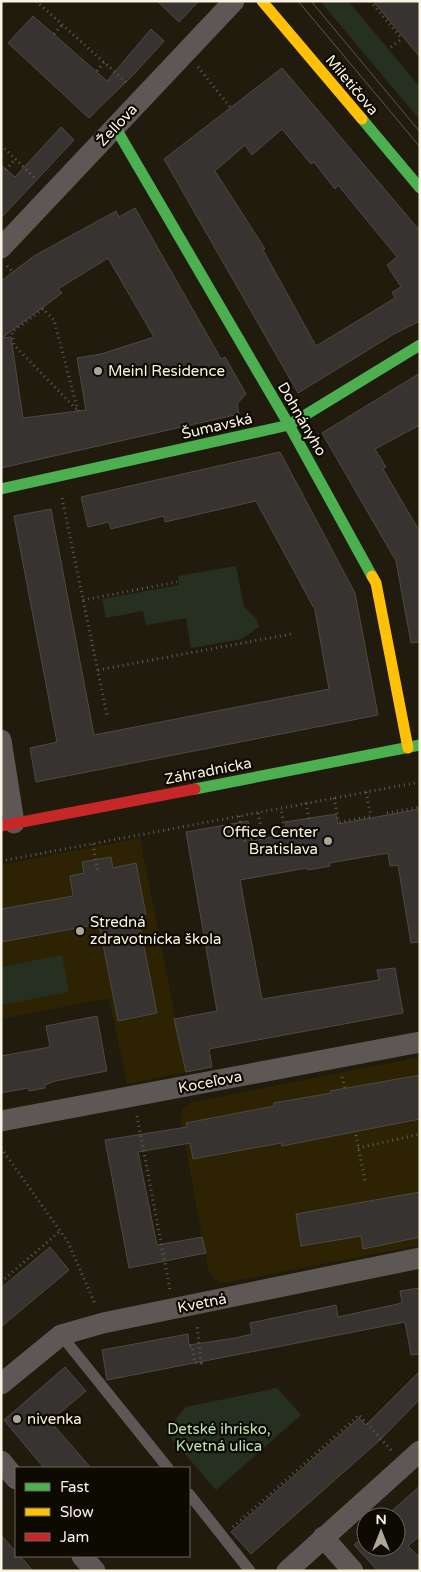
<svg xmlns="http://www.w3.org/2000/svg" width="421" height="1572" font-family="'Varela Round',sans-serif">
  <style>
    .built { fill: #2d2303 }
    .green { fill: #263021 }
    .building { fill: #373331; stroke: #4d4946; fill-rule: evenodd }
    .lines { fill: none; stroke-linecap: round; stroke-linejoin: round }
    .path { stroke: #605c57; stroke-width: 3; stroke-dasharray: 1 4; stroke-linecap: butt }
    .lane { stroke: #5d5856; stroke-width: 11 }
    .street { stroke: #5d5856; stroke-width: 21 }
    .fast { stroke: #4caf50; stroke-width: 11 }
    .slow { stroke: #ffc107; stroke-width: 11 }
    .jam { stroke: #c62828; stroke-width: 11 }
    .tram { stroke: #5c5752; stroke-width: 1 }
    .poi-dot { fill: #ada798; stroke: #0d0a02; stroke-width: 2 }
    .labels { text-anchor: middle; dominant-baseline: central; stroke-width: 4.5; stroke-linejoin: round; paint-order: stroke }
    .street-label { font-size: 15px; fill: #f9f3e3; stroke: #0d0a02 }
    .poi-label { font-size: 15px; fill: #f9f3e3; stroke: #0d0a02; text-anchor: start }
    .park-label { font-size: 15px; fill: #bfe2b4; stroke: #0d0a02 }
  </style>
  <rect width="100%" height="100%" fill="#201b0d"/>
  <g class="built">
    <path d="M 140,838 L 186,1072 L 127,1084 L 109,998 L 1,1019 L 1,865 Z"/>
    <path d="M 420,1057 L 420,1245 L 224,1283 L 213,1279 L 209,1273 L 181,1122 L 182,1109 L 194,1102 Z"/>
  </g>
  <g class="green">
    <path d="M 320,1 L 348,1 L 420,87 L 420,120 Z"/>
    <path d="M 236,566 L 244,607 L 256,618 L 259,627 L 242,639 L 191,648 L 186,618 L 146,625 L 143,611 L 106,618 L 102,599 L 179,585 L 178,576 Z"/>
    <path d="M 62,955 L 69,992 L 1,1005 L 1,967 Z"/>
    <path d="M 277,1388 L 301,1415 L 216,1490 L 165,1431 L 186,1407 Z"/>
  </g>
  <g class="building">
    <path d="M 157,1 L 199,1 L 179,22 Z"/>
    <path d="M 373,1 L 420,1 L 420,57 Z"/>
    <path d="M 33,16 L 107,81 L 151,29 L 164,41 L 135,73 L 89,118 L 8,43 Z"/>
    <path d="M 282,68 L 420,231 L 420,321 L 394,334 L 298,393 L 164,159 ZM 282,129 L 311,164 L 314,162 L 335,189 L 338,185 L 397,257 L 387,265 L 401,287 L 392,292 L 395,298 L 316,346 L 263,250 L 265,249 L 215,171 L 245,145 L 252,155 Z"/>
    <path d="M 61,127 L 74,140 L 1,218 L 1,165 L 15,177 Z"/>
    <path d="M 135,208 L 221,359 L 225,357 L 246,394 L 237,404 L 239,414 L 1,468 L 1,281 L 34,256 L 116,211 L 119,217 ZM 108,258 L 154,337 L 101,354 L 77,358 L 86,410 L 23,418 L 11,337 L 2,338 L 62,293 L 58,289 Z"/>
    <path d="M 420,373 L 420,425 L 375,449 L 386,467 L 383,469 L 420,532 L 420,642 L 411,643 L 396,561 L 322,433 Z"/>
    <path d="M 280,452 L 355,593 L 378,715 L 36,782 L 30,748 L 57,742 L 14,516 L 51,509 L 94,735 L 329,689 L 315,610 L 256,501 L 165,522 L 164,516 L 111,529 L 109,522 L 88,527 L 81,497 Z"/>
    <path d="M 420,809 L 420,942 L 411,943 L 398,865 L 390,866 L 388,853 L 329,863 L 330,866 L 308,870 L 307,868 L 240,880 L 262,999 L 379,980 L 377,970 L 395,968 L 403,1013 L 209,1049 L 212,1067 L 186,1072 L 174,1019 L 217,1011 L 186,832 L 248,821 L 252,841 L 287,834 L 285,822 L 336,814 L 338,824 Z"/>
    <path d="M 111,857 L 113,868 L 136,863 L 146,915 L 138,916 L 157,1013 L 118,1021 L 99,924 L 1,942 L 1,909 L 73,896 L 70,876 L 84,873 L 82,862 Z"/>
    <path d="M 97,1016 L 107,1071 L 55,1081 L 45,1085 L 45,1088 L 29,1091 L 28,1088 L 1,1093 L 1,1056 L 50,1047 L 46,1026 Z"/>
    <path d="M 420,1075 L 420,1119 L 282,1146 L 281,1143 L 193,1159 L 190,1143 L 138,1152 L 157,1245 L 202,1237 L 206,1253 L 129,1268 L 105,1140 L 187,1127 L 186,1123 L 274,1106 L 274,1103 L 331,1093 L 330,1091 Z"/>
    <path d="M 420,1192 L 420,1237 L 363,1249 L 361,1236 L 301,1246 L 296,1214 Z"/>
    <path d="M 50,1247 L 69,1270 L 1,1327 L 1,1288 Z"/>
    <path d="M 420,1288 L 420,1354 L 411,1355 L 405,1322 L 107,1380 L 102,1350 L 188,1334 L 189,1345 L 235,1338 L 252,1334 L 250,1323 L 336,1305 L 338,1317 L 402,1303 L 400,1291 Z"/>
    <path d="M 65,1367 L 86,1391 L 50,1421 L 91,1468 L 44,1468 L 4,1420 Z"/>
    <path d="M 420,1371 L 420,1399 L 380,1440 L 251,1554 L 231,1532 L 359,1418 L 366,1425 Z"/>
    <path d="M 420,1486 L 420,1536 L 408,1546 L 420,1558 L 420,1571 L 378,1571 L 354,1545 L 366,1534 L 366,1547 L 396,1547 L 396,1517 L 385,1517 Z"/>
    <path d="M 1,1535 L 16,1552 L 16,1556 L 20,1556 L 33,1571 L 1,1571 Z"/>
  </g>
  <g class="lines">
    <g class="path">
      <path d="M 36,1 L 128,84"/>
      <path d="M 370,1 L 402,39"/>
      <path d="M 54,34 L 62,25"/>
      <path d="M 391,47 L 403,38"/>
      <path d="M 198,67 L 230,107"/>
      <path d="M 97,71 L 104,62"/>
      <path d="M 1,145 L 37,180"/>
      <path d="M 6,170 L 15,159"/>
      <path d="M 7,266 L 13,272"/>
      <path d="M 42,308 L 54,320 L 78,411"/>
      <path d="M 43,309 L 12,332 L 14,345 L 78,411"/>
      <path d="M 62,498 L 107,715"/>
      <path d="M 83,600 L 177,582"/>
      <path d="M 98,670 L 291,634"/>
      <path d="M 366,792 L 371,816"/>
      <path d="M 334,798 L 339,822 L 373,816"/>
      <path d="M 306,803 L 309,819"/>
      <path d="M 258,813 L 263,837"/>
      <path d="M 387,813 L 420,807"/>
      <path d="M 239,816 L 245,842"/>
      <path d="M 251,839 L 285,833 L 281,808"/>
      <path d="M 93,844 L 98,871"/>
      <path d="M 1,861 L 420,782"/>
      <path d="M 342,1077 L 345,1088"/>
      <path d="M 137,1116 L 170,1290"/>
      <path d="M 356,1135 L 365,1181"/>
      <path d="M 1,1148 L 68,1242 L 95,1304"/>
      <path d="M 358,1148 L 420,1134"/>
      <path d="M 1,1282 L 60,1231"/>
      <path d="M 190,1346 L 192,1346 L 195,1363 L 201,1363 L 197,1324"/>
      <path d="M 233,1527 L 359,1415 L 391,1450"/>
    </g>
    <g class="lane">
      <path d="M 61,1335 L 168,1468"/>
      <path d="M 189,1494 L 250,1571"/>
    </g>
    <g class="street">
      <path d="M 1,248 L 234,1"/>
      <path d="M 1,740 L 14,823"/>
      <path d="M 1,1121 L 420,1042"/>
      <path d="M 1,1384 L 61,1335 L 103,1323 L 420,1258"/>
      <path d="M 1,1461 L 16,1479"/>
      <path d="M 323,1537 L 353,1571"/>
      <path d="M 82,1556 L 95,1571"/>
      <path d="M 287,1571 L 420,1451"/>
    </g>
    <g class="fast">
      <path d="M 362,119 L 420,188"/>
      <path d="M 115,127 L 289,425 L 372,576"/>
      <path d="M 1,489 L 289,425 L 420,345"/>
      <path d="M 195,789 L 420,745"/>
    </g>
    <g class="slow">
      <path d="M 262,1 L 362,119"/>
      <path d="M 372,576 L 376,583 L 408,748"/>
    </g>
    <path class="jam" d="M 1,826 L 195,789"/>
    <g class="tram">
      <path d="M 298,1 L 420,147"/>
      <path d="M 311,1 L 420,132"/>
    </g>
  </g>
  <g class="poi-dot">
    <circle cx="98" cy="371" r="5"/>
    <circle cx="328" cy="841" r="5"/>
    <circle cx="80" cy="931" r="5"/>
    <circle cx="17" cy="1419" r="5"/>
  </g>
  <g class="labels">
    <g class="street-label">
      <text transform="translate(352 85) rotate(50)">Miletičova</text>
      <text transform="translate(117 125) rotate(-47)">Žellova</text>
      <text transform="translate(302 419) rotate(60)">Dohnányho</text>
      <text transform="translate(217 426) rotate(-13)">Šumavská</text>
      <text transform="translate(208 771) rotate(-11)">Záhradnícka</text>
      <text transform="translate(210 1082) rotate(-11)">Koceľova</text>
      <text transform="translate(202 1303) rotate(-11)">Kvetná</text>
    </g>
    <g class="poi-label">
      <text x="108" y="371">Meinl Residence</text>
      <text x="318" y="832" text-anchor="end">Office Center<tspan x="318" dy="17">Bratislava</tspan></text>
      <text x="90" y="922">Stredná<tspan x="90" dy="17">zdravotnícka škola</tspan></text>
      <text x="27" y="1419">nivenka</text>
    </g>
    <g class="park-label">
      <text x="219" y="1429">Detské ihrisko,<tspan x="219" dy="17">Kvetná ulica</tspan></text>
    </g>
  </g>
  <rect width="421" height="1572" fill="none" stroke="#f9f3e3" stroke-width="5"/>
  <rect x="15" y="1467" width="175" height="90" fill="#0d0a02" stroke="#6b675c"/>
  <rect x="25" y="1483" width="25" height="8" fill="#4caf50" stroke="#6b675c"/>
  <text x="60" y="1492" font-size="15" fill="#f9f3e3">Fast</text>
  <rect x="25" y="1508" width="25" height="8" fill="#ffc107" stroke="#6b675c"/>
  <text x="60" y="1517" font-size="15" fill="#f9f3e3">Slow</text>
  <rect x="25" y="1533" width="25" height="8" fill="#c62828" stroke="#6b675c"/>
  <text x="60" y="1542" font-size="15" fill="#f9f3e3">Jam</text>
  <g transform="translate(381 1532)"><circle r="24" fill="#0d0a02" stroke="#6b675c"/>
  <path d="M0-4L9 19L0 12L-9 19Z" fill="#ada798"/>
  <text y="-8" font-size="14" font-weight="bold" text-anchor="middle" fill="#f9f3e3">N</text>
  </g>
</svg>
